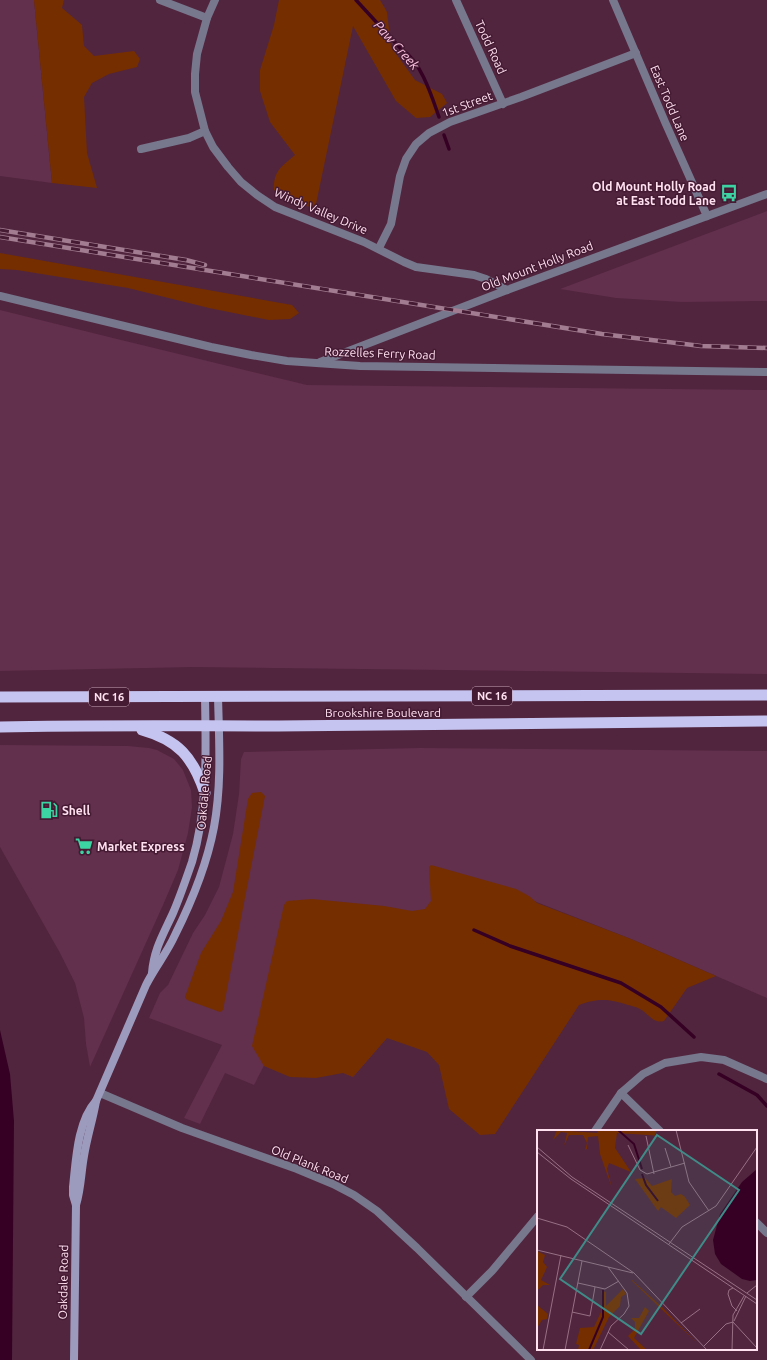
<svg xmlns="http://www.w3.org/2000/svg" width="767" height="1360" font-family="Ubuntu,sans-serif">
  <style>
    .built { fill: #622f4c }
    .green { fill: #752e00 }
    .water { fill: #360024 }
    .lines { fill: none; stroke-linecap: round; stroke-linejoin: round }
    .stream { stroke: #360024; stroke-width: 3.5 }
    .minor { stroke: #77778d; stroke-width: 8 }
    .tertiary { stroke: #77778d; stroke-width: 8 }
    .secondary { stroke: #9c9bbd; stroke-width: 8 }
    .trunk { stroke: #c5c4f0; stroke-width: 11 }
    .rail-casing { stroke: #a27d91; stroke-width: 4.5 }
    .rail { stroke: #451a33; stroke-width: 3; stroke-dasharray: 9; stroke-linecap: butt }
    .labels { text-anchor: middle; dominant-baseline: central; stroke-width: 3; stroke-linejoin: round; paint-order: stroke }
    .shield { fill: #451a33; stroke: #c7a5b7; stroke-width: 1 }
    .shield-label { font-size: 11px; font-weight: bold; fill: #ffe1f0 }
    .street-label { font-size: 12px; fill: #ffe1f0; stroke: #451a33 }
    .poi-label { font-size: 12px; font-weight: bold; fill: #ffe1f0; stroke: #451a33; text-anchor: start }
    .water-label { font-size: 13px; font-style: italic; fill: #fdc4e1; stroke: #451a33 }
    .inset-river { fill: none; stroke: #360024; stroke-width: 2 }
    .inset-road { fill: none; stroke: #977085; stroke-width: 1 }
    .view { fill: #3f8b88; fill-opacity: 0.15; stroke: #3f8b88; stroke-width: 2 }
    .inset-edge { fill: none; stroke: #ffe1f0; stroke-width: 2 }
  </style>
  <rect width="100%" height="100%" fill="#51253e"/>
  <g class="built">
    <path d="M 0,0 L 34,0 L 52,183 L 0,176 Z"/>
    <path d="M 767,211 L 767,301 L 682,302 L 616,298 L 560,289 Z"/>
    <path d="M 0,310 L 117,339 L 307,385 L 767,390 L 767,674 L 194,667 L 0,671 Z"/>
    <path d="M 0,745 L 128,746 L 149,748 L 157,750 L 174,759 L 183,770 L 191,790 L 192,807 L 188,833 L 178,870 L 163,905 L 90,1067 L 86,1044 L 84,1018 L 75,983 L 60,953 L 0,847 Z"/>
    <path d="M 420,748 L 767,751 L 767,998 L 631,939 L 511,892 L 353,1077 L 275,1044 L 254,1085 L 225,1073 L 200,1124 L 184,1118 L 222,1045 L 149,1018 L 160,993 L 168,985 L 193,933 L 205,915 L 219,887 L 233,834 L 239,794 L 241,759 L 244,752 Z"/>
  </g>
  <g class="green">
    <path d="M 34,0 L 64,0 L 62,8 L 82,25 L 84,46 L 94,56 L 134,51 L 140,59 L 137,67 L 109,74 L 92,83 L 84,97 L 87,153 L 97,188 L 52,183 Z"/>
    <path d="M 279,0 L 380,0 L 387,12 L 391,47 L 415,80 L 442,94 L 447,103 L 430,117 L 416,118 L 396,101 L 353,26 L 315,209 L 282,197 L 274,190 C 273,171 282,166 295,155 L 270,122 L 260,91 L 260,70 L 274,25 Z"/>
    <path d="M 0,253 L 292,305 L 299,313 L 290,319 L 269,320 L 209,308 L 128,288 L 17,270 L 0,269 Z"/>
    <path d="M 261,792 L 265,796 L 223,1010 L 220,1012 L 187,1000 L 185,997 L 201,953 L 221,921 L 233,892 L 248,799 L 252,793 Z"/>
    <path d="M 431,865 L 516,889 L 529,896 L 537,903 L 631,939 L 716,976 L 687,988 L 664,1021 C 653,1024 649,1014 640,1009 C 637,1007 632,1006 628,1005 C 608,999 599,998 579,1005 L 495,1134 L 480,1135 L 449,1109 L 439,1065 L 427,1052 L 387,1038 L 353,1077 L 343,1073 L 316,1078 L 290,1077 L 264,1066 L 252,1046 L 284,905 L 287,901 L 312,899 L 384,906 L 412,911 L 425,909 L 431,901 L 429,867 Z"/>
  </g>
  <path class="water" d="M 0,1030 L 10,1074 L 14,1121 L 12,1360 L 0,1360 Z"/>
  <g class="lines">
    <g class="stream">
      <path d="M 356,0 L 402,50 C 421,61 432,97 439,117"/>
      <path d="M 444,135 L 449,149"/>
      <path d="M 474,930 L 510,946 L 621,983 L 661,1007 L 694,1037"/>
      <path d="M 719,1074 L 757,1095 L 767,1106"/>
    </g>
    <g class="minor">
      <path d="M 160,0 L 207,18"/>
      <path d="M 215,0 L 207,18 L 197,54 L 195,74 L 195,92 L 205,131 L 213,147 L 228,167 L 241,182 L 257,195 L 275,207 L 364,242 L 404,262 L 416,267 L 474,275 L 486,279 L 507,290"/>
      <path d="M 456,0 L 503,104"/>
      <path d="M 613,0 L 665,122 L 707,216"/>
      <path d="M 141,149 L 189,138 L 205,131"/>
      <path d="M 379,248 L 391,224 L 400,176 L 406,159 L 416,144 L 429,133 L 450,122 L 521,97 L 636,53"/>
      <path d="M 621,1093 L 660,1131"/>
      <path d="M 595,1131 L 621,1093 L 643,1074 L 665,1063 L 701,1057 L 724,1060 L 767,1079"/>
      <path d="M 756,1222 L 767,1233"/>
      <path d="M 466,1297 L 492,1271 L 538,1216"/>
    </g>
    <g class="tertiary">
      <path d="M 0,296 L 211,347 L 251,355 L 287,361 L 360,366 L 767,372"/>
      <path d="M 320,362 L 507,290 L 767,194"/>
      <path d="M 100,1093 L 182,1128 L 297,1169 L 333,1184 L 354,1195 L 377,1211 L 417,1248 L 531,1360"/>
    </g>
    <g class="secondary">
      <path d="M 152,973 C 154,949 163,935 173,913 C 180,897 186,879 192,862 C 208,808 206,753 205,697"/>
      <path d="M 76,1205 C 81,1189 81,1172 84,1156 C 87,1137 93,1119 96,1101 L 146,985 C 155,967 167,953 175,935 C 192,901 207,864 214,827 C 222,784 219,739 218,696"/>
      <path d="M 74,1360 L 76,1205 L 73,1195 L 73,1187 C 76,1161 77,1122 96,1101"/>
    </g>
    <g class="trunk">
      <path d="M 0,697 L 767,695"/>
      <path d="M 0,727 C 92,725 185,726 278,726 C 441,725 604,723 767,721"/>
      <path d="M 142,730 C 178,740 193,757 205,793"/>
    </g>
    <g class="rail-casing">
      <g id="rail">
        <path d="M 0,230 L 186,260 L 205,265"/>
        <path d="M 0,237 L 602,334 L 701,346 L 767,348"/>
      </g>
    </g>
    <use href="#rail" class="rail"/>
  </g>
  <defs>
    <g id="bus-bare" transform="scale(1.38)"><path d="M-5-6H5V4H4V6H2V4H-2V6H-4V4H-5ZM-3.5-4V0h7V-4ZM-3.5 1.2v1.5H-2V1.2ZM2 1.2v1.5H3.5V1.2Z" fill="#3dd4a3" stroke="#451a33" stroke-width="2.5" paint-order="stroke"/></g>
    <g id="fuel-bare" transform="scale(1.38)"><path d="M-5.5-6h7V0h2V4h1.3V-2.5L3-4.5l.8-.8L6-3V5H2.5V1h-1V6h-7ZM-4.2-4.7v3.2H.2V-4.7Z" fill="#3dd4a3" stroke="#451a33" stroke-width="2.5" paint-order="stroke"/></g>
    <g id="supermarket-bare" transform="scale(1.38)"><path d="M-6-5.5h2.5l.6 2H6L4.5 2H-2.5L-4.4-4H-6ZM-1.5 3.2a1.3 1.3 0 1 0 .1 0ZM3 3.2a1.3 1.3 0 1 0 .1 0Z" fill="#3dd4a3" stroke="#451a33" stroke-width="2.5" paint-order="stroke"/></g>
  </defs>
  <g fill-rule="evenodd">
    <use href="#bus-bare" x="729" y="193"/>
    <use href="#fuel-bare" x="49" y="810"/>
    <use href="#supermarket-bare" x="84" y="846"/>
  </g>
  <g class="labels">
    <g class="shield">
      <rect x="472" y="687" width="40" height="18" rx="3"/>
      <rect x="89" y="688" width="40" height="18" rx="3"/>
    </g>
    <g class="shield-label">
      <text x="492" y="696">NC 16</text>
      <text x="109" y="697">NC 16</text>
    </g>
    <g class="street-label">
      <text transform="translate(491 47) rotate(65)">Todd Road</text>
      <text transform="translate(670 103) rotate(67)">East Todd Lane</text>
      <text transform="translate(467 104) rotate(-20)">1st Street</text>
      <text transform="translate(321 211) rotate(23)">Windy Valley Drive</text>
      <text transform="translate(537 266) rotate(-21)">Old Mount Holly Road</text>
      <text transform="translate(380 353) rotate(2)">Rozzelles Ferry Road</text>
      <text x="383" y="712">Brookshire Boulevard</text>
      <text transform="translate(204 793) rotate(-85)">Oakdale Road</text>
      <text transform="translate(310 1164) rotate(22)">Old Plank Road</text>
      <text transform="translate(63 1282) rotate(-89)">Oakdale Road</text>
    </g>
    <g class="poi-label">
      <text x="716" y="186" text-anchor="end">Old Mount Holly Road<tspan x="716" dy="14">at East Todd Lane</tspan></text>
      <text x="62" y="810">Shell</text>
      <text x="97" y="846">Market Express</text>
    </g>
    <g class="water-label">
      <text transform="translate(397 45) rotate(48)">Paw Creek</text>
    </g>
  </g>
  <g transform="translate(537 1130)">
    <rect width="220" height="220" fill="#51253e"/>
    <path d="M 20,0 L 60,3 L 62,0 L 120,0 L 118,5 L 125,6 L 80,3 L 78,18 L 94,42 L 72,33 L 70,39 L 75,58 L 63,24 L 61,6 L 51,7 L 50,19 L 48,20 L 50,13 L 46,5 L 32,5 L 27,16 L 30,3 L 24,2 L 16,10 ZM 108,48 L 115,56 L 135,49 L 134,62 L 138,66 L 144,64 L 148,67 L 153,75 L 139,88 L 124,77 L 121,81 L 98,49 ZM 0,121 L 8,125 L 6,132 L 10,137 L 4,150 L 13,155 L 6,155 L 2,159 L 0,159 ZM 95,150 L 126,178 L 160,213 L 95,151 ZM 86,159 L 89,164 L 84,167 L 83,176 L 72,187 L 56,220 L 41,220 L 42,215 L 39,214 L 43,198 L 57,197 L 64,182 L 66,171 L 64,161 L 69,162 L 69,176 ZM 0,175 L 11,184 L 10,189 L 5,190 L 0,198 ZM 108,177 L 112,181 L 97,208 L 110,220 L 104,220 L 91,206 L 98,199 L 98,192 L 94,188 L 102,188 Z" fill="#752e00"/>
    <path d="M 220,39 L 220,150 L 213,151 L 205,149 L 184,134 L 178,124 L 176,110 L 183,84 L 205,52 Z" fill="#360024"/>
    <path class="inset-river" d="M 81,0 L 97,14 L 105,39M 105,44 L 109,55 L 121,71M 52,220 L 66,187 L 66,160"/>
    <path class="inset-road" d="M 139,0 L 152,52 L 172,81M 109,6 L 117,44M 91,15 L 103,40 L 110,44 L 148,33M 0,17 L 35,47 L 220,170M 128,18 L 134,37M 0,22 L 34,49 L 220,174M 0,88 L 30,97 L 97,143 L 170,220M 132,114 L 145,97 L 179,76 L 220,17M 0,120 L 96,143M 41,153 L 68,159 L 82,151M 196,158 L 192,160 L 191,164 L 195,176 L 200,181M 210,163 L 220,155M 35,182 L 53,186 L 58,157M 197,191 L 209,166M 196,192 L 220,218M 144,193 L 163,179M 71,202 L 92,220M 167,216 L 189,194 L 196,192M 6,220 L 24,125M 28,220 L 45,131M 63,220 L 74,196 L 87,184 L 92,176 L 90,163 L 71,137M 195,220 L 196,185 L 207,166"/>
    <path class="view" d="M 120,5 L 202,60 L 104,204 L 23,149 Z"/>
    <rect width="220" height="220" class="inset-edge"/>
  </g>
</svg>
